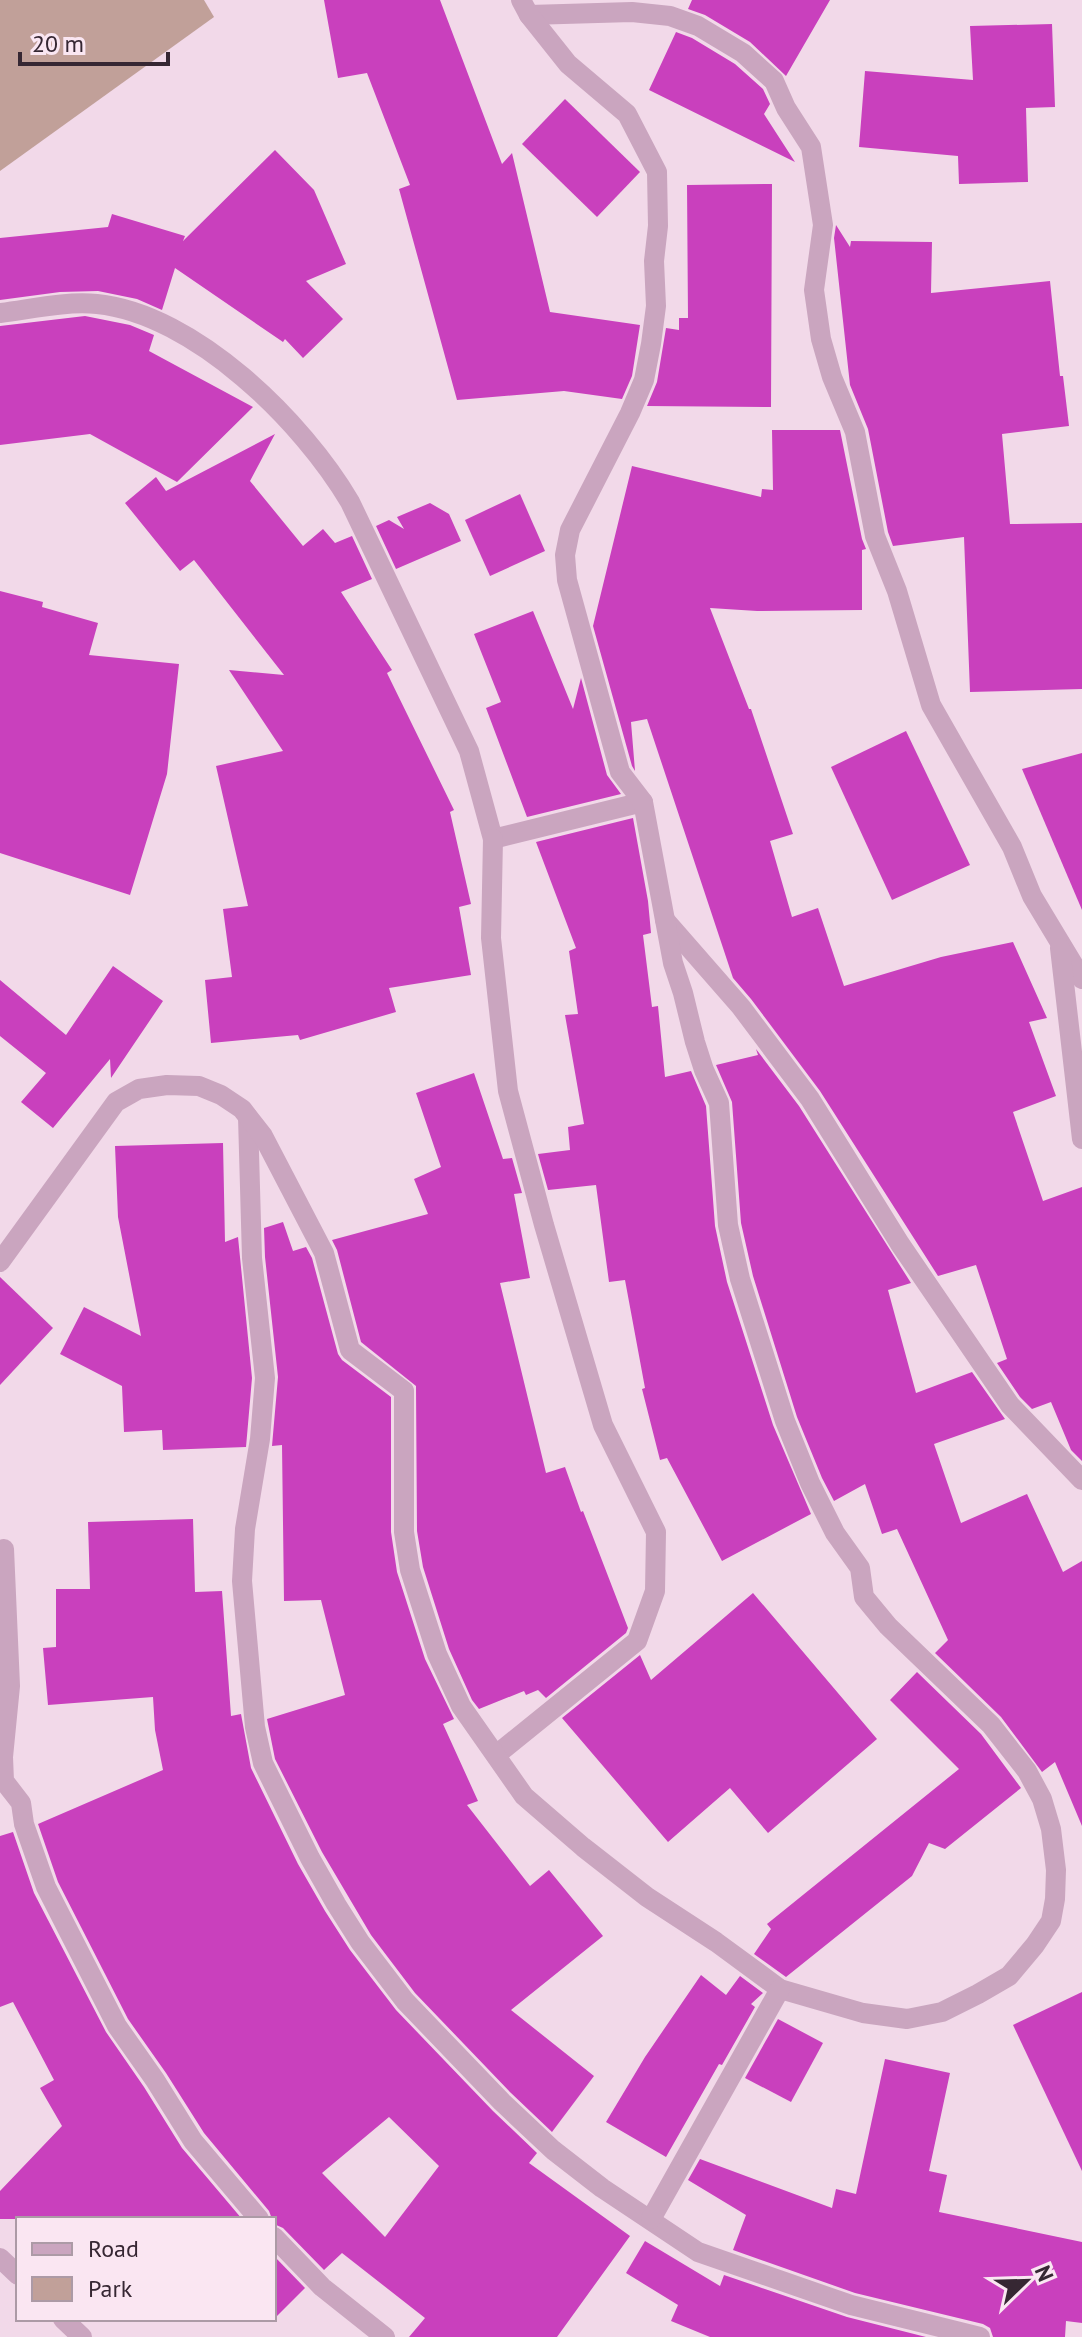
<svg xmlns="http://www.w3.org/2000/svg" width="1082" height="2337" font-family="'PT Sans',sans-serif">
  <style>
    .green { fill: #c1a099 }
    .building { fill: #c940bd; fill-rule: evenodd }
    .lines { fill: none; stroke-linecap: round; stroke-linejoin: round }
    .street { stroke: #caa5bf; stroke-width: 20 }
  </style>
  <rect width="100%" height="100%" fill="#f2d9e9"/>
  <path class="green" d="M 0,0 L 204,0 L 214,17 L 0,171 Z"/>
  <g class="building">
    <path d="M 324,0 L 440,0 L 502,164 L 512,153 L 550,312 L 640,325 L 632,376 L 622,399 L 564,391 L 457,400 L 399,189 L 410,185 L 367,73 L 338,78 Z"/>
    <path d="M 692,0 L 830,0 L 786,76 L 750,42 L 705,15 L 688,9 Z"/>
    <path d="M 1052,24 L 1055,107 L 1026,108 L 1028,182 L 959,184 L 958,156 L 859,147 L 865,71 L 973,80 L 970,26 Z"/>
    <path d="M 676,32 L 692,38 L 735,64 L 763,89 L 770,104 L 764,114 L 795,162 L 649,90 Z"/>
    <path d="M 565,99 L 640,172 L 597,217 L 522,144 Z"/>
    <path d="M 275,150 L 314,190 L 346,264 L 306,281 L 343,319 L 303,358 L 285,339 L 283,342 L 175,268 L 162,310 L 137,299 L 98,291 L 60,292 L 0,300 L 0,238 L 108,227 L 112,214 L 185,236 L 183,241 Z"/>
    <path d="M 772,184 L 771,407 L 647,406 L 657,382 L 666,328 L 679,330 L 679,318 L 688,318 L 687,185 Z"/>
    <path d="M 836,225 L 850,247 L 851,241 L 932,242 L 931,293 L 1050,281 L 1060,376 L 1063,376 L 1069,426 L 1002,434 L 1010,524 L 1082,523 L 1082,689 L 970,692 L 964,537 L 893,546 L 888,532 L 868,429 L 850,385 L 834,238 Z"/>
    <path d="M 85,316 L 130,325 L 154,335 L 149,351 L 253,407 L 177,482 L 90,434 L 0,445 L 0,326 Z"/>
    <path d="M 772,430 L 840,430 L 862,539 L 866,549 L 862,550 L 862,610 L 757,611 L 710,608 L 749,709 L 751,709 L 793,834 L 770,841 L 792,917 L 818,908 L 844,986 L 941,957 L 1013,942 L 1047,1018 L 1029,1022 L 1056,1096 L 1013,1112 L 1043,1201 L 1082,1187 L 1082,1461 L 1071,1450 L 1051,1402 L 1032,1409 L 1020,1397 L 997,1363 L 1007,1359 L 976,1265 L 938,1276 L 820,1091 L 751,999 L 733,978 L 647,719 L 631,722 L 635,771 L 632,766 L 593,626 L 632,466 L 761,497 L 762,489 L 773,490 Z"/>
    <path d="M 275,434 L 250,481 L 303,546 L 323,529 L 335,543 L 352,536 L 372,579 L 341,592 L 392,670 L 387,673 L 454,810 L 450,812 L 471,904 L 459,907 L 471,975 L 389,988 L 396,1012 L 300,1040 L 298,1035 L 211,1043 L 205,980 L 232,977 L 223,909 L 248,906 L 216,766 L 283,751 L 229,670 L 284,675 L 194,560 L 180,571 L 125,503 L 156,477 L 166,491 Z"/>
    <path d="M 520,494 L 545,551 L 490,576 L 465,520 Z"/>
    <path d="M 430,503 L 449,514 L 461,541 L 396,569 L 376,526 L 389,520 L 404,529 L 397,517 Z"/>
    <path d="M 0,591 L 43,602 L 42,607 L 98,623 L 89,655 L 179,664 L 167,774 L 130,895 L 0,853 Z"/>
    <path d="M 533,611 L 573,709 L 581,678 L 607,775 L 621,794 L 527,817 L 486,708 L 501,702 L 474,634 Z"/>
    <path d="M 906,731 L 970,865 L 892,900 L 831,767 Z"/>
    <path d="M 1082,753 L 1082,910 L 1022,769 Z"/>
    <path d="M 633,818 L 648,901 L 651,933 L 643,935 L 652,1007 L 658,1006 L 665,1077 L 691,1071 L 706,1106 L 715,1226 L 727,1282 L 773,1425 L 811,1514 L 722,1561 L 667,1458 L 660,1460 L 642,1389 L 645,1388 L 625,1280 L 609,1282 L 596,1185 L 548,1190 L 538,1154 L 570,1150 L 568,1127 L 584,1124 L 565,1015 L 578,1014 L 569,951 L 576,948 L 536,842 Z"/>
    <path d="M 113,966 L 163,1001 L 111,1078 L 110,1059 L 53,1128 L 21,1102 L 46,1073 L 0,1036 L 0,980 L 66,1035 Z"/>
    <path d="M 756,1049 L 799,1106 L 911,1283 L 888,1290 L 916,1393 L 972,1372 L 1005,1419 L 934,1444 L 961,1523 L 1027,1494 L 1063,1572 L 1082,1561 L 1082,1826 L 1055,1762 L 1042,1772 L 1001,1717 L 935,1653 L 948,1640 L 897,1529 L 882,1534 L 865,1484 L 834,1501 L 822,1478 L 797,1417 L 753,1276 L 741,1223 L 732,1102 L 716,1065 L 758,1055 Z"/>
    <path d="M 474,1073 L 503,1159 L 512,1158 L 522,1193 L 514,1194 L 530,1278 L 500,1283 L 546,1473 L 565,1467 L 581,1512 L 583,1511 L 628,1628 L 626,1633 L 546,1698 L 538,1690 L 526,1695 L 524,1691 L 479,1709 L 472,1700 L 449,1649 L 423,1567 L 417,1531 L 416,1386 L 361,1342 L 337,1250 L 332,1240 L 428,1214 L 414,1179 L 441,1167 L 416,1093 Z"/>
    <path d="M 223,1143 L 225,1242 L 238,1237 L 252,1378 L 246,1447 L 163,1450 L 162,1430 L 124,1432 L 122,1386 L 60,1354 L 84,1307 L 141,1336 L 118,1217 L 115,1146 Z"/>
    <path d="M 283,1222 L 293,1251 L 306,1247 L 312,1258 L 338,1354 L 342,1360 L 391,1397 L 391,1532 L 397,1572 L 425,1659 L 454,1719 L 443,1724 L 478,1801 L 467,1805 L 530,1886 L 549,1870 L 603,1936 L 511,2010 L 594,2076 L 552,2132 L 511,2093 L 415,1993 L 371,1935 L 322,1852 L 275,1759 L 267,1719 L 345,1695 L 321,1600 L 284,1601 L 282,1445 L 272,1446 L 278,1377 L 265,1257 L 264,1228 Z"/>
    <path d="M 0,1277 L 53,1328 L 0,1385 Z"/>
    <path d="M 193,1519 L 195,1592 L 222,1591 L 231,1716 L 241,1714 L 251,1768 L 298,1864 L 325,1911 L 350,1950 L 396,2010 L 493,2111 L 537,2153 L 529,2163 L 630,2236 L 557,2337 L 409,2337 L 425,2318 L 342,2253 L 324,2270 L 283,2228 L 274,2224 L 274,2219 L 272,2219 L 269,2211 L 204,2133 L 166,2073 L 128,2019 L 58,1882 L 38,1824 L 163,1770 L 155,1730 L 153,1697 L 48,1705 L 43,1648 L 56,1647 L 56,1589 L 90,1589 L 88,1522 ZM 389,2117 L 439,2166 L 385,2237 L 322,2173 Z"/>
    <path d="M 753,1593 L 877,1739 L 768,1833 L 730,1788 L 668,1842 L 562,1718 L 640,1655 L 651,1680 Z"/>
    <path d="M 917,1672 L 981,1734 L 1021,1788 L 945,1849 L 929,1843 L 912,1876 L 786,1977 L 754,1954 L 771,1929 L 767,1924 L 959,1769 L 890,1700 Z"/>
    <path d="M 13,1832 L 34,1893 L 106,2032 L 144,2087 L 182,2148 L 242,2219 L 0,2219 L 0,2191 L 62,2126 L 40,2088 L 54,2080 L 13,2002 L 0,2007 L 0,1836 Z"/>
    <path d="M 701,1975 L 726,1995 L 740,1976 L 763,1993 L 751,2004 L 755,2007 L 722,2065 L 719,2064 L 666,2157 L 606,2122 L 645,2057 Z"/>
    <path d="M 1082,1992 L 1082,2171 L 1013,2025 Z"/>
    <path d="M 778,2019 L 823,2043 L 791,2102 L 745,2078 Z"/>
    <path d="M 885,2059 L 950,2073 L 929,2171 L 947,2175 L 939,2212 L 1082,2242 L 1082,2323 L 1066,2321 L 1065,2337 L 993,2337 L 990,2328 L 983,2324 L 855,2293 L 733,2250 L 746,2215 L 688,2180 L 700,2159 L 832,2208 L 836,2189 L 856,2194 Z"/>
    <path d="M 645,2241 L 720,2286 L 724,2275 L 847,2317 L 926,2337 L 710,2337 L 671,2321 L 678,2305 L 626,2273 Z"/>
    <path d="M 274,2256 L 305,2288 L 274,2319 Z"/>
  </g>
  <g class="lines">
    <g class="street">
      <path d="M 529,15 L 632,12 L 670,16 L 698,26 L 743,53 L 774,81 L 786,108 L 811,147 L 823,225 L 814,290 L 821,339 L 832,377 L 855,432 L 875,536 L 897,591 L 931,705 L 1012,847 L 1032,896 L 1082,979"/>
      <path d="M 0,313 C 32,309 65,301 97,304 C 195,314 303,422 350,502 L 469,751 L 493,839 L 643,802"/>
      <path d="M 493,839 L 491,938 L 508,1091 L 544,1225 L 603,1425 L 656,1532 L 655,1591 L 637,1641 L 496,1755"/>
      <path d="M 665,920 L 741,1007 L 810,1099 L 900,1244 L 1010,1405 L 1082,1480"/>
      <path d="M 1060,948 L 1082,1139"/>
      <path d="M 248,1117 L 252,1258 L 265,1378 L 260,1439 L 245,1529 L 242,1581 L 255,1727 L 263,1763 L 310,1858 L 336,1904 L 360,1942 L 405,2001 L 502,2102 L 553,2150 L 602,2188 L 698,2252 L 851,2305 L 980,2337"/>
      <path d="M 0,1262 L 116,1102 L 139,1089 L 167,1085 L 199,1086 L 221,1095 L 242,1109 L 263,1136 L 324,1253 L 350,1350 L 404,1391 L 404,1532 L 410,1570 L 437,1654 L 461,1706 L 524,1796 L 583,1847 L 647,1897 L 716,1942 L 780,1989 L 863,2013 L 907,2019 L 942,2012 L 978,1994 L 1009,1976 L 1035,1945 L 1051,1921 L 1055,1899 L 1056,1870 L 1051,1829 L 1042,1799 L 1027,1771 L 991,1725 L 888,1626 L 864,1597 L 860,1568 L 835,1533 L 810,1483 L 785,1421 L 740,1279 L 728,1225 L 719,1103 L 704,1070 L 695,1042 L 683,993 L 673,963 L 643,802 L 620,772 L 567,580 L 565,555 L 570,530 L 630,413 L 644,380 L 651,344 L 656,306 L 654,261 L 658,226 L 657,172 L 627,114 L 568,64 L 529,15 L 521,0"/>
      <path d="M 4,1549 L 10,1686 L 3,1757 L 4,1781 L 21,1803 L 24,1824 L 46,1887 L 117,2026 L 155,2080 L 193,2141 L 259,2219"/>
      <path d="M 651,2219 L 780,1989"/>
      <path d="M 274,2237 L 322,2287 L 385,2337"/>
      <path d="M 0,2258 L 18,2275"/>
      <path d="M 63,2319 L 82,2337"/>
    </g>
  </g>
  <rect x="16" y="2217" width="260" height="104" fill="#fae6f2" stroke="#ac9aa6" stroke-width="2"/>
  <rect x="32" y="2243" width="40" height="12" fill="#caa5bf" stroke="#ac9aa6" stroke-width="2"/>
  <text x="88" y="2257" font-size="24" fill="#362733">Road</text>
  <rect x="32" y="2277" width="40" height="24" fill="#c1a099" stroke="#ac9aa6" stroke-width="2"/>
  <text x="88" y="2297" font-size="24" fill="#362733">Park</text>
  <g transform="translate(1026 2281) rotate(67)" stroke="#fae6f2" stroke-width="6" paint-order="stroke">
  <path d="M0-6L14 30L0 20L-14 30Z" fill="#362733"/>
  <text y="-12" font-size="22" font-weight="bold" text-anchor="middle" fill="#362733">N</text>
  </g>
  <path d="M20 52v12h148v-12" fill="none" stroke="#362733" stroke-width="4"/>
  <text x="32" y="52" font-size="24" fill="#362733" stroke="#fae6f2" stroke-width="6" paint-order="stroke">20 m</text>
</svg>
